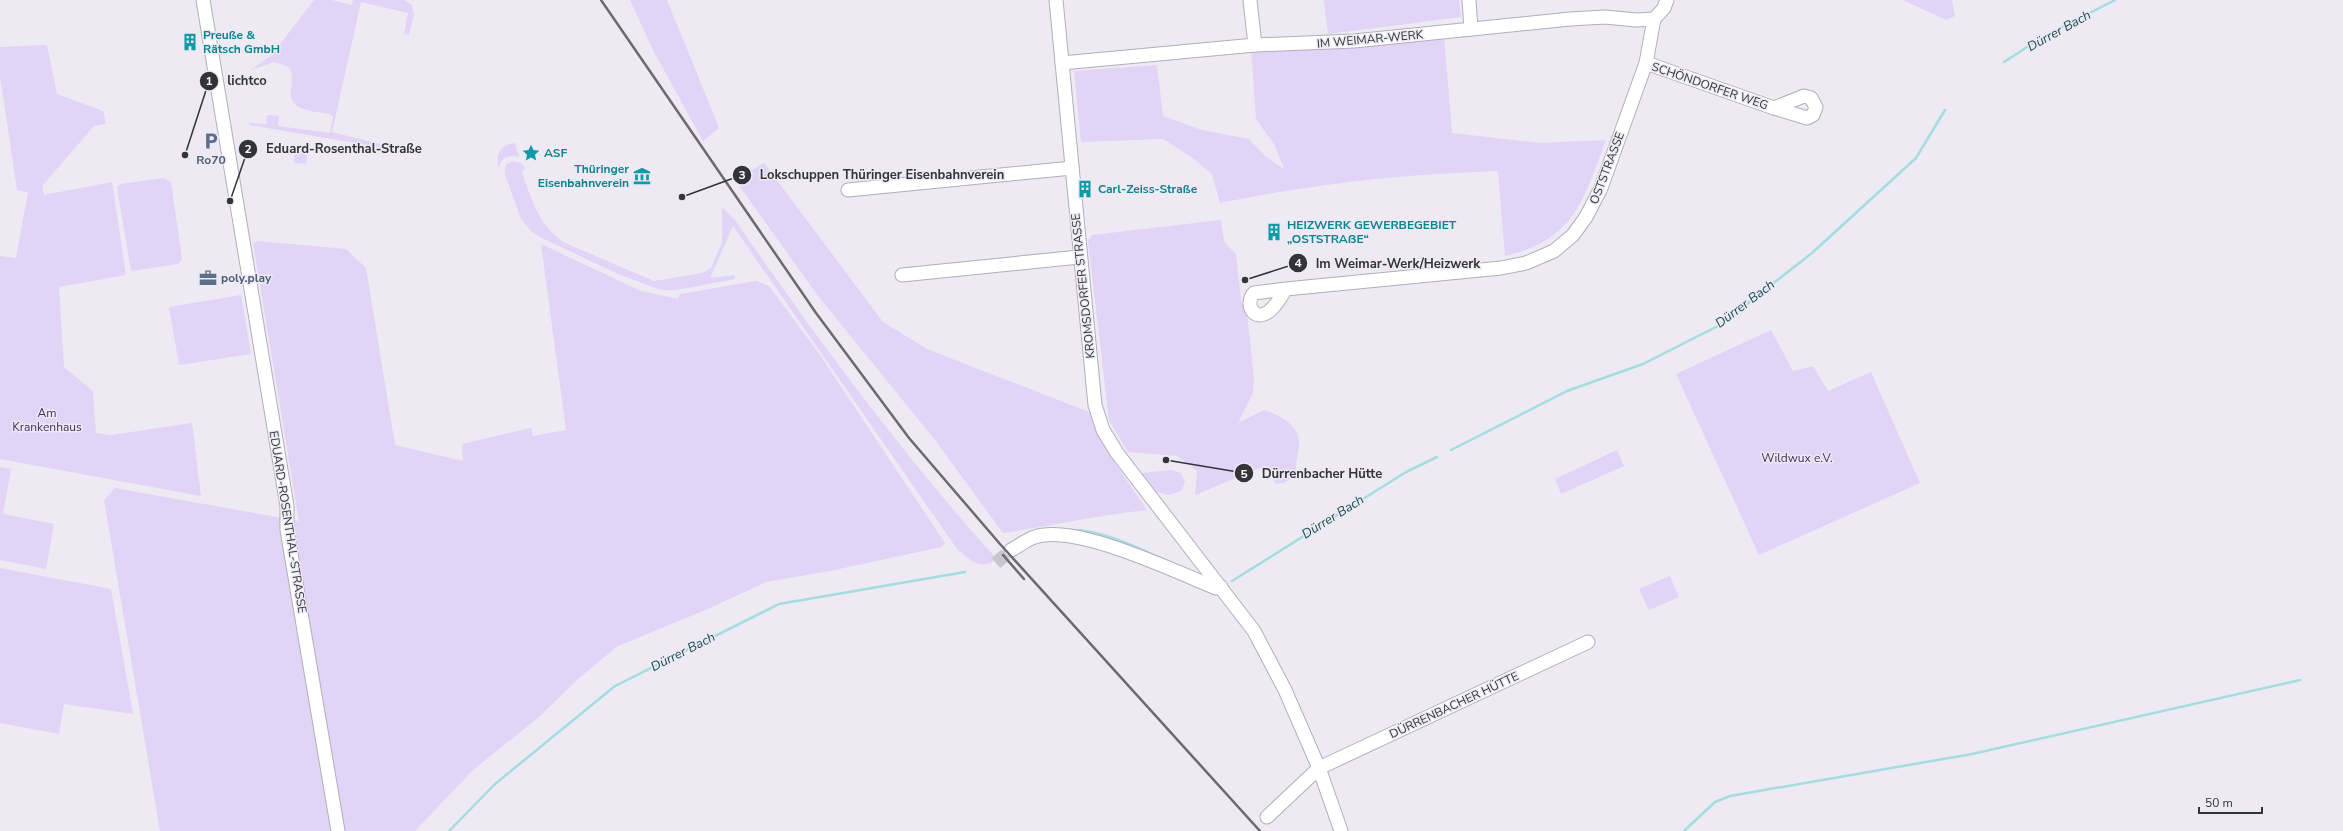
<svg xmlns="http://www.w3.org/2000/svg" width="2343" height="831" font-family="'Nunito Sans',sans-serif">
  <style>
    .green { fill: #e1d4f7 }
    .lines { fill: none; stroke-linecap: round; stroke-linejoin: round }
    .stream { stroke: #a4dcdf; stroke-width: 2.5 }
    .minor-tunnel { stroke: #c8c5ce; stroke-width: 13; stroke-dasharray: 13 6; stroke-linecap: butt }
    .minor-casing { stroke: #b2aeb8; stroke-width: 15 }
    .minor { stroke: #fff; stroke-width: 13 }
    .rail { stroke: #6c6a70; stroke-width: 2.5 }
    .labels { text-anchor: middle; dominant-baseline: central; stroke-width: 3; stroke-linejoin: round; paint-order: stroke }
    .culture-label { font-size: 12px; font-weight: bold; fill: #0d838f; stroke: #edeaf4; text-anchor: start }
    .street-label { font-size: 12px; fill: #343337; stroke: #edeaf4 }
    .service-label { font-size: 12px; font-weight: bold; fill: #4e5e75; stroke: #edeaf4 }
    .park-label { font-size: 12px; fill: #442f62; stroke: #edeaf4 }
    .water-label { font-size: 13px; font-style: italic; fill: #184a4d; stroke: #edeaf4 }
    .leader { fill: none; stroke: #343337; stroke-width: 1.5 }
    .callout-dot { fill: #343337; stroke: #edeaf4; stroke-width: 1.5 }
    .mark-label { font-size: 12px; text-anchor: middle; font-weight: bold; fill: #fff }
    .callout-label { font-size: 13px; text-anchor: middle; font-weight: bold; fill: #343337; stroke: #edeaf4; stroke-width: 3; stroke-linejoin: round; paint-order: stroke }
  </style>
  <rect width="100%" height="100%" fill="#edeaf4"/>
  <g class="green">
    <path d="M 314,0 L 332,0 L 352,5 L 353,0 L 404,0 L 412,5 L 414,15 L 409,35 L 404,34 L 408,13 L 361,2 L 332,132 L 396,148 L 402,151 L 249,125 L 249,123 L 266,124 L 267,115 L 279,116 L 278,126 L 330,133 L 333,117 L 330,114 C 315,111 287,112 291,89 C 292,81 293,74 289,67 L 274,62 L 250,70 L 271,56 Z"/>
    <path d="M 630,0 L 667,0 L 719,128 L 703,141 L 654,52 Z"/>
    <path d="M 1324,0 L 1459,0 L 1461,17 L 1328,34 Z"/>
    <path d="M 1903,0 L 1952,0 L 1955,16 L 1946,20 Z"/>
    <path d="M 1444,36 L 1452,133 L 1540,143 L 1606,140 C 1583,200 1575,240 1505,256 L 1498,171 C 1405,174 1311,184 1220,203 L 1212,174 L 1194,159 L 1163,139 L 1081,142 L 1074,71 L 1157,65 L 1163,116 L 1202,130 L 1249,139 L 1265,156 L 1284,169 L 1274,144 L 1256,119 L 1251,49 Z"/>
    <path d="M 47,45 L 57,94 L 103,111 L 106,124 L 94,126 L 42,186 L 44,195 L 112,182 L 126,275 L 59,287 L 64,367 L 93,391 L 96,433 L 111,435 L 192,423 L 201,496 L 0,459 L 0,256 L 16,258 L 28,192 L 17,190 L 0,76 L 0,47 Z"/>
    <path d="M 515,143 L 519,157 C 509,154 499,158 499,170 C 495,155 499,145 515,143 Z"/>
    <path d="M 295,150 L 308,151 L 306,164 L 294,163 Z"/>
    <path d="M 514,161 L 521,163 L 525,168 L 522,173 C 533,202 537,222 563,242 L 654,281 L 702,273 L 711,268 L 722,243 L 722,207 L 735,220 C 818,340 904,457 1002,565 L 999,566 L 994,561 C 977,570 970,559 957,549 L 733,226 L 710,278 L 735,275 L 735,279 L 677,290 L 661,290 L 618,274 L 542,238 L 532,232 L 521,219 L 505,174 L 506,164 Z"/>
    <path d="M 764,163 L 883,322 L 927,349 L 1089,412 L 1106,450 L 1147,510 C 1099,515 1051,526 1003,533 L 935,440 L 818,296 L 735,180 Z"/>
    <path d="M 164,178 L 171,182 L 182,259 L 178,264 L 131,271 L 117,187 L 121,184 Z"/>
    <path d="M 1221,220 L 1224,242 L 1236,254 L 1241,300 L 1247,314 L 1254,378 L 1253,393 L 1238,423 L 1264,410 C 1279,414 1301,426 1299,445 C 1298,455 1295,464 1296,475 L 1284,483 L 1276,484 L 1265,466 L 1195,495 L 1197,471 L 1177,456 L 1128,452 L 1109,420 L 1088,241 L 1092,235 Z"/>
    <path d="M 258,241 L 346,249 L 366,268 L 395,445 L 463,461 L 462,444 L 531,428 L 533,436 L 566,430 L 541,244 L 641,291 L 678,299 L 680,294 L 756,281 L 769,286 L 818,352 L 945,543 L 941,547 L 830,571 L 766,582 L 708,609 L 618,646 L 578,679 L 539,717 L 473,770 L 415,831 L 160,831 L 104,500 L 115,488 L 299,521 L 253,243 Z"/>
    <path d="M 241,295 L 251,354 L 179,365 L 169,307 Z"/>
    <path d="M 1771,330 L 1793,371 L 1813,366 L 1828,391 L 1871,372 L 1920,483 L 1759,555 L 1676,374 Z"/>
    <path d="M 1617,450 L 1624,466 L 1561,494 L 1555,479 Z"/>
    <path d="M 0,467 L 11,469 L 3,514 L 54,524 L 46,569 L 0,560 Z"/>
    <path d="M 1172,470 L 1181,473 L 1185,482 L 1181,491 L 1169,495 L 1157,492 L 1142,473 Z"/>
    <path d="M 0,568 L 111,589 L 133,714 L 64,704 L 59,734 L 0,723 Z"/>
    <path d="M 1670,576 L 1679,597 L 1649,610 L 1639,589 Z"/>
  </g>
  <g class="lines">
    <g class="stream">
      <path d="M 2004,62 L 2041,38 L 2115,0"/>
      <path d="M 1451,450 L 1567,391 L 1643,364 L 1720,325 L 1812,253 L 1916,158 L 1945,110"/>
      <path d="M 1070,530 C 1098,529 1135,546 1160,558"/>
      <path d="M 1232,581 L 1406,472 L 1437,457"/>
      <path d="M 449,831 L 495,784 L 615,686 L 779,604 L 965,572"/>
      <path d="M 1684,831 L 1715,802 L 1730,796 L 1972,754 L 2300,680"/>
    </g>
    <path class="minor-tunnel" d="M 996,563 L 1011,550"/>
    <g class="minor-casing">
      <g id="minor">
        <path d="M 203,0 L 287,506 L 287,530 L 338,831"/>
        <path d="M 1056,0 L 1095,405 L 1103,430 L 1117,453 L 1254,631 L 1285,690 L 1319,768 L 1341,831"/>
        <path d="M 1250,0 L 1255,45"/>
        <path d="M 1469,0 L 1471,29"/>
        <path d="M 1062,63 L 1255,45 L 1354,41 L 1570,19 L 1605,17 L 1636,20 L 1654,19 L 1664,8 L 1667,0"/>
        <path d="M 1646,63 L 1774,108 L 1804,96 L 1811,98 L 1816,107 L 1813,115 L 1807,118 L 1774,108"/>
        <path d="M 848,190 L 1072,168"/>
        <path d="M 902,275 L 1079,257"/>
        <path d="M 1286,289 C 1281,296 1276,307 1268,312 C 1254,322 1244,304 1254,293 L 1286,289 L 1501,268 L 1526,263 L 1554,251 L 1573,235 L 1586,217 L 1601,188 L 1646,63 L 1654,19"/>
        <path d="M 1011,550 C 1019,546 1027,539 1035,537 C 1075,523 1176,572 1216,588 L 1221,587"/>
        <path d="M 1267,817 L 1319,768 L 1588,642"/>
      </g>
    </g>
    <use href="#minor" class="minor"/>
    <g class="rail">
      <path d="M 601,0 L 816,313 L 909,438 L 1000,544 L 1260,831"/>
      <path d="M 1003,555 L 1024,579"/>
    </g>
  </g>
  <defs>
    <g id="building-bare" transform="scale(1.38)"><path d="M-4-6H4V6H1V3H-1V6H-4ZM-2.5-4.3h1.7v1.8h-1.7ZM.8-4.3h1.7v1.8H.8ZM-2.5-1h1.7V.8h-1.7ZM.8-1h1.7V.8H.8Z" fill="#0f9aa8" stroke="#edeaf4" stroke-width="2.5" paint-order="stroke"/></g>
    <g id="parking-bare" transform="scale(1.38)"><path d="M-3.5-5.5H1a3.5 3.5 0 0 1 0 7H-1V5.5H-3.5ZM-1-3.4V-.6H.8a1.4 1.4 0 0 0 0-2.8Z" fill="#5c6f8a" stroke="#edeaf4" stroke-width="2.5" paint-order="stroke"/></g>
    <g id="sight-bare" transform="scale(1.38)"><path d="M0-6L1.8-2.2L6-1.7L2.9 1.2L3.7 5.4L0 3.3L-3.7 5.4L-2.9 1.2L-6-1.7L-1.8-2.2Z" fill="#0f9aa8" stroke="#edeaf4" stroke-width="2.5" paint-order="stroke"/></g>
    <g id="museum-bare" transform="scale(1.38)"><path d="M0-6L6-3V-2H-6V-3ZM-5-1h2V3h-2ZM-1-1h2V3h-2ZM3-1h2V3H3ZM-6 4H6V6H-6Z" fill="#0f9aa8" stroke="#edeaf4" stroke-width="2.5" paint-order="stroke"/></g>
    <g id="office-bare" transform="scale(1.38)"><path d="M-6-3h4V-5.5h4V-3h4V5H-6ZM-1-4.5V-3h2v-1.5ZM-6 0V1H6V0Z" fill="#5c6f8a" stroke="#edeaf4" stroke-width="2.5" paint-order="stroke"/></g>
  </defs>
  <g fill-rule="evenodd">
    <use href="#building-bare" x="190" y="42"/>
    <use href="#parking-bare" x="211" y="141"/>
    <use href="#sight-bare" x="531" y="153"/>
    <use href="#museum-bare" x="642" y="176"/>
    <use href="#building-bare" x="1085" y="189"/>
    <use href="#building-bare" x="1274" y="232"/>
    <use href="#office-bare" x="208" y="278"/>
  </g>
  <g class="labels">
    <g class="culture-label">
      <text x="203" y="35">Preuße &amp;<tspan x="203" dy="14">Rätsch GmbH</tspan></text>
      <text x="544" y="153">ASF</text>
      <text x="629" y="169" text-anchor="end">Thüringer<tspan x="629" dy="14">Eisenbahnverein</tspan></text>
      <text x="1098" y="189">Carl-Zeiss-Straße</text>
      <text x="1287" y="225">HEIZWERK GEWERBEGEBIET<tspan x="1287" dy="14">„OSTSTRAßE“</tspan></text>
    </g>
    <g class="street-label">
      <text transform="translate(1370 39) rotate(-5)">IM WEIMAR-WERK</text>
      <text transform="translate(1710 86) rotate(19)">SCHÖNDORFER WEG</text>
      <text transform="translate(1607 168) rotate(-69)">OSTSTRASSE</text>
      <text transform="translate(1083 286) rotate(-96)">KROMSDORFER STRASSE</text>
      <text transform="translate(288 522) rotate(81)">EDUARD-ROSENTHAL-STRASSE</text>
      <text transform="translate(1454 705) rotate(-25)">DÜRRENBACHER HÜTTE</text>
    </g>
    <g class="service-label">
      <text x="211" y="160">Ro70</text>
      <text x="221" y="278" text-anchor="start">poly.play</text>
    </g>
    <g class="park-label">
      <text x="47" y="413">Am<tspan x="47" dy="14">Krankenhaus</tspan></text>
      <text x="1797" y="458">Wildwux e.V.</text>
    </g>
    <g class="water-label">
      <text transform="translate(2059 31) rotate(-29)">Dürrer Bach</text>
      <text transform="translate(1745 304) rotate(-37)">Dürrer Bach</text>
      <text transform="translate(1333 517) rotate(-32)">Dürrer Bach</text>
      <text transform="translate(683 652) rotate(-27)">Dürrer Bach</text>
    </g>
  </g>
  <path class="leader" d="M185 155L209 81M230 201L248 149M682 197L742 175M1245 280L1298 263M1166 460L1244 473"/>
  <g class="callout-dot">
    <circle cx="185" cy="155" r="4"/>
    <circle cx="230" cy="201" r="4"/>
    <circle cx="682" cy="197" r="4"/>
    <circle cx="1245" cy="280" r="4"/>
    <circle cx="1166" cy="460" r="4"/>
    <circle cx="209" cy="81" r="10"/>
    <circle cx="248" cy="149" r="10"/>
    <circle cx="742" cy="175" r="10"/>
    <circle cx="1298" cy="263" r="10"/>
    <circle cx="1244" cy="473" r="10"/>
  </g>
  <g class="mark-label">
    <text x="209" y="85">1</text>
    <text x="248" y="153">2</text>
    <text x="742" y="179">3</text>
    <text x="1298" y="267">4</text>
    <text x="1244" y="478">5</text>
  </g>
  <g class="callout-label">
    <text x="247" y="85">lichtco</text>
    <text x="344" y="153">Eduard-Rosenthal-Straße</text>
    <text x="882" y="179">Lokschuppen Thüringer Eisenbahnverein</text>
    <text x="1398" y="268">Im Weimar-Werk/Heizwerk</text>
    <text x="1322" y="478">Dürrenbacher Hütte</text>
  </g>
  <path d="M2199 807v6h63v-6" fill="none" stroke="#343337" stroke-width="2"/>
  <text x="2205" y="807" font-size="12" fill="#343337" stroke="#edeaf4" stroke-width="3" paint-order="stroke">50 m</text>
</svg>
